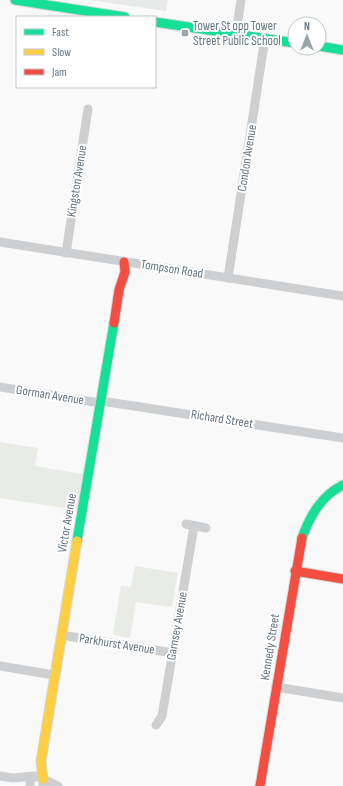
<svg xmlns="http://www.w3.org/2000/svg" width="343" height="786" font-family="'Sofia Sans Condensed',sans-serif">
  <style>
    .built { fill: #e8e9e9 }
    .green { fill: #e8ebe6 }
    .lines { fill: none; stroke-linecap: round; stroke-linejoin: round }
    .fast-casing { stroke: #d5d6d7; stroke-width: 11 }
    .slow-casing { stroke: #d5d6d7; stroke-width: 11 }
    .jam-casing { stroke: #d5d6d7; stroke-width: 11 }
    .street { stroke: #cecfd0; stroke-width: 9 }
    .fast { stroke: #16e098; stroke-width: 9 }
    .slow { stroke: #ffcf43; stroke-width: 9 }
    .jam { stroke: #f24e42; stroke-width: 9 }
    .poi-dot { fill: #99a4ac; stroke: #fff; stroke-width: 1.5 }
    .labels { text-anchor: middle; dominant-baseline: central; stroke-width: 4; stroke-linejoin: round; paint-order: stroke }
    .poi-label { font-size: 13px; fill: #657683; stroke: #fff; text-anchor: start }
    .street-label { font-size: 13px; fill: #657683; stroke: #fff }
  </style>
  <rect width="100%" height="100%" fill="#f9f9f9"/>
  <path class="built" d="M 89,0 L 168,0 L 166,11 Z"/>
  <g class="green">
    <path d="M 0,442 L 38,448 L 35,466 L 83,474 L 77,510 L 0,498 Z"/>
    <path d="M 135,566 L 178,573 L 172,607 L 136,602 L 130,638 L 113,635 L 121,586 L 131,587 Z"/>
  </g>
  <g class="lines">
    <g class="fast-casing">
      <g id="fast">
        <path d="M 15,0 L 125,17"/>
        <path d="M 155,22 L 295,43"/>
        <path d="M 319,46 L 343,50"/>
        <path d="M 302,538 C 310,516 321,496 343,485"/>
        <path d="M 77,541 L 114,323"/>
      </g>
    </g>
    <g class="slow-casing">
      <path id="slow" d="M 43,779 L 41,761 L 77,541"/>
    </g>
    <g class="jam-casing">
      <g id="jam">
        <path d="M 114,323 L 119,290 L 125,272 L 124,262"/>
        <path d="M 295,571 L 343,579"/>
        <path d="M 260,786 L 302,538"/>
      </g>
    </g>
    <g class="street">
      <path d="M 236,34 L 241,0"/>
      <path d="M 0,242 L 343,296"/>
      <path d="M 66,253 L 88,109"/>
      <path d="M 228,278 L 265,38"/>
      <path d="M 0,387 L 100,403"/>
      <path d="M 101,401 L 343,438"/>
      <path d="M 186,524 L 206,528"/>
      <path d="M 61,635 L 173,653"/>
      <path d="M 0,666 L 54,675"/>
      <path d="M 276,687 L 343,698"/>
      <path d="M 156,725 L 162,716 L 194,526"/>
      <path d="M 0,776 L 13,778 L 33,776"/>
      <path d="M 43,779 L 58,786"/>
      <path d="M 30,786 L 30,780 L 36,776 L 43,779 L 43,786"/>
    </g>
    <use href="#fast" class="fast"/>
    <use href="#slow" class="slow"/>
    <use href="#jam" class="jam"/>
  </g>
  <rect class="poi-dot" x="181" y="29" width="8" height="8" rx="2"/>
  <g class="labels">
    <g class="poi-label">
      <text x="193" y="26">Tower St opp Tower<tspan x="193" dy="15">Street Public School</tspan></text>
    </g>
    <g class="street-label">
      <text transform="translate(247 158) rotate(-81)">Condon Avenue</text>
      <text transform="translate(77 181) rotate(-81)">Kingston Avenue</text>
      <text transform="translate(172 269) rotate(9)">Tompson Road</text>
      <text transform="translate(50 395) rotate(9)">Gorman Avenue</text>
      <text transform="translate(222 419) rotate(9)">Richard Street</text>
      <text transform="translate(67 523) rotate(-80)">Victor Avenue</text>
      <text transform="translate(177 626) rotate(-80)">Garnsey Avenue</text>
      <text transform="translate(117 644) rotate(9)">Parkhurst Avenue</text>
      <text transform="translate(270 647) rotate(-81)">Kennedy Street</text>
    </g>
  </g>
  <rect x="16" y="16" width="140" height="72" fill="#ffffff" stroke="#c1c8cd"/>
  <rect x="24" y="29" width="20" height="6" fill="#16e098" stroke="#c1c8cd"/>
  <text x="52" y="36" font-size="12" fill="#657683">Fast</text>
  <rect x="24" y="49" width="20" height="6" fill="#ffcf43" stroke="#c1c8cd"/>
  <text x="52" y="56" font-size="12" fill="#657683">Slow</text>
  <rect x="24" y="69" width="20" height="6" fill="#f24e42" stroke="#c1c8cd"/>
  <text x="52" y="76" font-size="12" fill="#657683">Jam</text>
  <g transform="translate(307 36)"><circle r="19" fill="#ffffff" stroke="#c1c8cd"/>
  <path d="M0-3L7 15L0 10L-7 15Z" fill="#99a4ac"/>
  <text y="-6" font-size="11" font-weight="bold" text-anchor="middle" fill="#657683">N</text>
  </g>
</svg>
